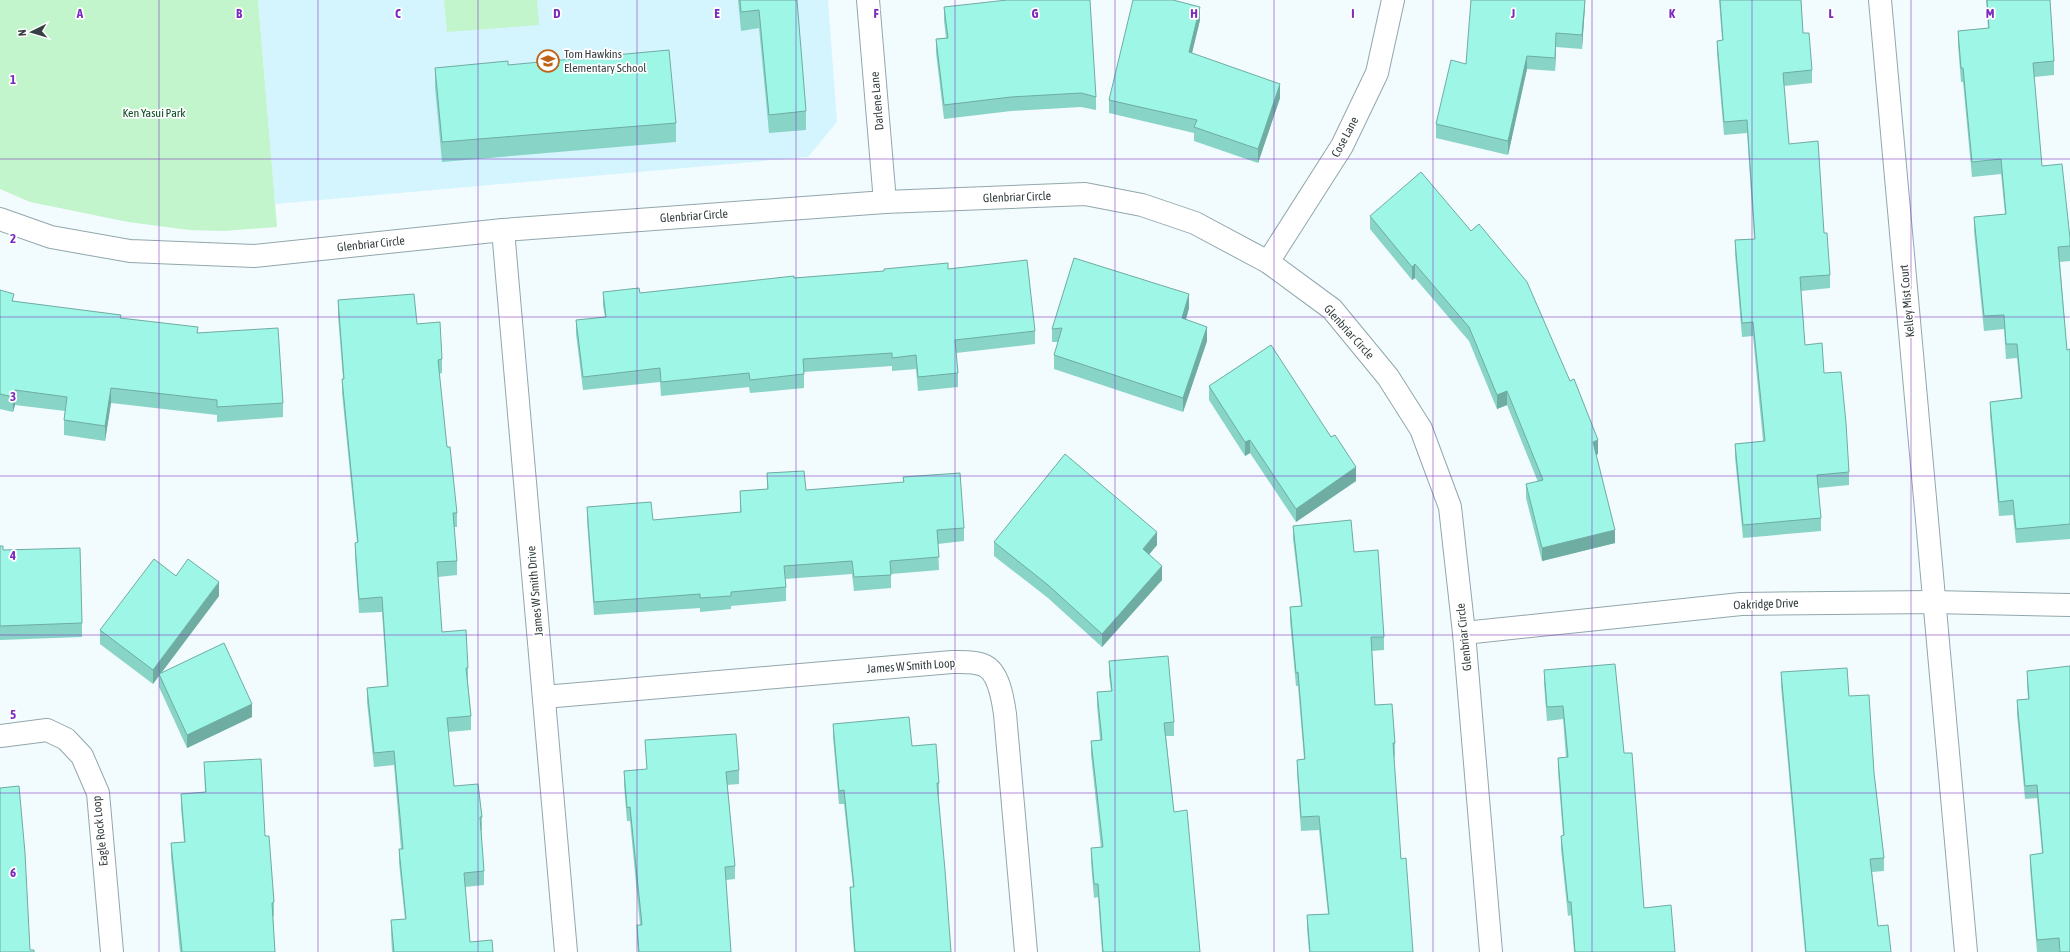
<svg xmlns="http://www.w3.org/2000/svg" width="2070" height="952" font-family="'Asap Condensed',sans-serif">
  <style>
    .built { fill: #d5f5fe }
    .green { fill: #c2f5cb }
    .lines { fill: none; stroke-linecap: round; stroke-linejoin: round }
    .street-casing { stroke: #91a7ad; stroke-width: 24 }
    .street { stroke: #fff; stroke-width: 22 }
    .wall { fill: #88d4c7 }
    .shaded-wall { fill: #6faca2 }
    .building { fill: #9ef6e7; stroke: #6faca2 }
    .grid { fill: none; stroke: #7b2cbf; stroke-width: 1; stroke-opacity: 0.55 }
    .labels { text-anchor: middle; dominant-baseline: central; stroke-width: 3.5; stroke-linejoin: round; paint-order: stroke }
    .poi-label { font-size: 12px; fill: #363f41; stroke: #fff; text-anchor: start }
    .street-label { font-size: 12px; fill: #363f41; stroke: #fff }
    .park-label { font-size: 12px; fill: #0d4d24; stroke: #fff }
    .grid-label { font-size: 13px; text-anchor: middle; font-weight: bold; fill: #7b2cbf; stroke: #fff; stroke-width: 3.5; stroke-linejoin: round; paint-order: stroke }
  </style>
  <rect width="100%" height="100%" fill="#f2fbfe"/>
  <path class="built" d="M 258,0 L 828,0 L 837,122 L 808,157 L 275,204 Z"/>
  <g class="green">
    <path d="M 0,0 L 258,0 L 277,227 L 223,231 L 189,230 L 128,222 L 30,202 L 0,189 Z"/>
    <path d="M 444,0 L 537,0 L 539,25 L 447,32 Z"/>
  </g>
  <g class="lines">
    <g class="street-casing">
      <g id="street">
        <path d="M 868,0 L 885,202"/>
        <path d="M 1880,0 L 1966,952"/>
        <path d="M 0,219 L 51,237 L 130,251 L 254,256 L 503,230 L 885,202 L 1085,194 L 1142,205 L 1195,223 L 1268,262 L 1332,309 L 1388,377 L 1421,429 L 1450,507 L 1464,633 L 1491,952"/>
        <path d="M 503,230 L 566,952"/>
        <path d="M 1268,262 L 1342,146 L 1377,73 L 1393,0"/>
        <path d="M 1464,633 L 1741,604 L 1933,602 L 2070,605"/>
        <path d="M 544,697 L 952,662 C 962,662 974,661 983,665 C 999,671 1003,700 1005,714 L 1026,952"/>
        <path d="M 0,736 L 47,730 L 66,739 L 82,756 L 98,793 L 112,952"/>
      </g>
    </g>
    <use href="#street" class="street"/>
  </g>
  <g class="wall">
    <path d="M 738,0 L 797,0 L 806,111 L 806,130 L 769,133 L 759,28 L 741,31 Z"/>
    <path d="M 1585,0 L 1582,49 L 1556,47 L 1555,71 L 1527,69 L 1508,155 L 1436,138 L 1436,124 L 1466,64 Z"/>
    <path d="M 1719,0 L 1801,0 L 1803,33 L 1812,70 L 1812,83 L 1784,86 L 1789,144 L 1824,233 L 1830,275 L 1830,288 L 1801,291 L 1805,345 L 1824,373 L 1849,472 L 1849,485 L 1818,488 L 1821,518 L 1821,531 L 1743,538 L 1735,457 L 1735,444 L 1763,441 L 1753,336 L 1742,337 L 1735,254 L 1735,240 L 1754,239 L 1747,133 L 1724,135 L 1717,54 L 1717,41 L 1722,40 Z"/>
    <path d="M 1986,0 L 2050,0 L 2054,61 L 2054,75 L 2034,77 L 2042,166 L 2070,238 L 2070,261 L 2060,262 L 2067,350 L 2070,349 L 2070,539 L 2016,543 L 2013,515 L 1999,516 L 1990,416 L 1990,402 L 2021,398 L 2017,358 L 2006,359 L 2004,329 L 1984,331 L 1974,231 L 1974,217 L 2005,214 L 2001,174 L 1972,177 L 1963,82 L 1961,82 L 1958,45 L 1958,31 L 1988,29 Z"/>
    <path d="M 944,7 L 1096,97 L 1096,110 L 1081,107 L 1011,111 L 944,119 L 936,53 L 936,39 L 946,38 L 944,21 Z"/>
    <path d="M 1200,20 L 1192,53 L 1280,98 L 1258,163 L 1194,141 L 1194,133 L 1109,113 L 1109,100 Z"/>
    <path d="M 508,65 L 676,123 L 676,142 L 442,162 L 435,87 L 435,68 Z"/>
    <path d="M 1370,216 L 1598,454 L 1596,455 L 1615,543 L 1542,561 L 1526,498 L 1526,484 L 1538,482 L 1507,405 L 1497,409 L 1469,341 L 1415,278 L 1412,280 L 1370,229 Z"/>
    <path d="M 948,269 L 1035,331 L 1035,344 L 956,353 L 958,373 L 958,387 L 918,391 L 916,369 L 892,371 L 892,366 L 804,372 L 804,388 L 750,393 L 749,387 L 661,396 L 660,382 L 583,390 L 576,334 L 576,320 L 605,317 L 603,306 L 603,292 L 640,293 L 794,278 Z"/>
    <path d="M 0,290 L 14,301 L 121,318 L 198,333 L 283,403 L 283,417 L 217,422 L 217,415 L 111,403 L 105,441 L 64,435 L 64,420 L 65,411 L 15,405 L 13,412 L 0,409 Z"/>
    <path d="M 338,300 L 417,324 L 442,359 L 442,373 L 439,374 L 447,447 L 457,513 L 457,527 L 454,527 L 457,561 L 457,575 L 438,577 L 442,632 L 468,668 L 468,682 L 471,716 L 471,730 L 448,732 L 454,786 L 482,817 L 482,831 L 481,831 L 484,871 L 484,885 L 465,887 L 470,942 L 493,952 L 392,952 L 391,934 L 391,920 L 405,919 L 399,863 L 399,849 L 401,849 L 394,765 L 374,767 L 367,702 L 367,688 L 387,686 L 382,612 L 359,613 L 355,557 L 355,543 L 357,542 L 342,393 L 342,379 L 343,379 L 338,315 Z"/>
    <path d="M 1189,308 L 1186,320 L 1207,341 L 1183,412 L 1054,369 L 1054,355 L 1058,342 L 1052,342 L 1052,329 Z"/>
    <path d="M 1209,386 L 1331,437 L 1356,481 L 1296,522 L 1250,453 L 1245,456 L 1209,400 Z"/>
    <path d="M 767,473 L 806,490 L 903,483 L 903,477 L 964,528 L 964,541 L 938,544 L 939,570 L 891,574 L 891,588 L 854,591 L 852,574 L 785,579 L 786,587 L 786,601 L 731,606 L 731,609 L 700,612 L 700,608 L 594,615 L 587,521 L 587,507 L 653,520 L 740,512 L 740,491 L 767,489 Z"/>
    <path d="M 1293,526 L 1354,552 L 1384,637 L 1384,650 L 1372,651 L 1375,705 L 1395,743 L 1395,757 L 1394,757 L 1401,859 L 1413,952 L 1309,952 L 1307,929 L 1307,915 L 1328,914 L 1319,830 L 1301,831 L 1297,773 L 1297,760 L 1304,759 L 1298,686 L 1296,686 L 1290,621 L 1290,607 L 1301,606 L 1293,539 Z"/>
    <path d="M 994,542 L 1157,545 L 1149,554 L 1162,580 L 1102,647 L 1048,598 L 994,556 Z"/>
    <path d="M 0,546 L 3,550 L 82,623 L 82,637 L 0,640 Z"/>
    <path d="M 176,576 L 219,596 L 161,673 L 252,717 L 187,748 L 159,687 L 159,675 L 153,684 L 100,644 L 100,630 Z"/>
    <path d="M 1109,661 L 1174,722 L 1174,736 L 1166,736 L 1174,812 L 1200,952 L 1102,952 L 1098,897 L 1094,898 L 1091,862 L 1091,848 L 1101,848 L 1091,755 L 1091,741 L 1100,740 L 1097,705 L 1097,692 L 1111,691 L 1109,675 Z"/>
    <path d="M 1544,670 L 1624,753 L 1644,908 L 1675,952 L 1574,952 L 1571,915 L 1568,916 L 1561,849 L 1561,836 L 1563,835 L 1558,772 L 1558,758 L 1566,757 L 1563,719 L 1547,721 L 1544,684 Z"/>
    <path d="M 2027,671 L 2070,952 L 2037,952 L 2030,868 L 2030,855 L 2042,853 L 2037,798 L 2025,799 L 2017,714 L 2017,700 L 2028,699 L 2027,684 Z"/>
    <path d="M 1781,672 L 1849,696 L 1874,773 L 1884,858 L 1884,871 L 1872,872 L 1878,926 L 1891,952 L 1805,952 L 1781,686 Z"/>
    <path d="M 833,724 L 912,746 L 939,783 L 939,796 L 938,796 L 951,952 L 854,952 L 850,901 L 850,887 L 853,887 L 844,804 L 839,804 L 833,737 Z"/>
    <path d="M 645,740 L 739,770 L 739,784 L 727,785 L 735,866 L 735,879 L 726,880 L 731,952 L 638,952 L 637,939 L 637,925 L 640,925 L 630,821 L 627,821 L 624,785 L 624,771 L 647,770 Z"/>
    <path d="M 204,762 L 265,836 L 274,902 L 274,916 L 273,916 L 275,952 L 180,952 L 171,857 L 171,843 L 184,842 L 181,808 L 181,794 L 205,792 Z"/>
  </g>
  <g class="shaded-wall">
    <path d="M 1585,0 L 1585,7 L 1582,49 L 1582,35 Z"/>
    <path d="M 1200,7 L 1200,20 L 1189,65 L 1189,52 Z"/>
    <path d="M 1556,33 L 1556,47 L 1555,71 L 1555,58 Z"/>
    <path d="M 1527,56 L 1527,69 L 1508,155 L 1508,141 Z"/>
    <path d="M 1280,84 L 1280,98 L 1258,163 L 1258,149 Z"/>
    <path d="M 1415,264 L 1415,278 L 1412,280 L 1412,267 Z"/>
    <path d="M 1189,294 L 1189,308 L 1182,332 L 1182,318 Z"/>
    <path d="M 1207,327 L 1207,341 L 1183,412 L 1183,398 Z"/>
    <path d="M 111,388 L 111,403 L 105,441 L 105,426 Z"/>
    <path d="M 15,390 L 15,405 L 13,412 L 13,397 Z"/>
    <path d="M 1507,391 L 1507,405 L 1497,409 L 1497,395 Z"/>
    <path d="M 1250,440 L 1250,453 L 1245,456 L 1245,442 Z"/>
    <path d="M 1598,440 L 1598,454 L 1593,456 L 1593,442 Z"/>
    <path d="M 1356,467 L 1356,481 L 1296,522 L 1296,509 Z"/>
    <path d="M 1615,530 L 1615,543 L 1542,561 L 1542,548 Z"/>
    <path d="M 1157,532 L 1157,545 L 1143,562 L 1143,549 Z"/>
    <path d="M 1162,566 L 1162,580 L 1102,647 L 1102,634 Z"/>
    <path d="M 219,582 L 219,596 L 153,684 L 153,670 Z"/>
    <path d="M 252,704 L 252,717 L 187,748 L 187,735 Z"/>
  </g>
  <g class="building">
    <path d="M 740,0 L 797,0 L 806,111 L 769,115 L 759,10 L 741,12 Z"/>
    <path d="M 1007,0 L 1090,0 L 1096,97 L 1081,93 L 1011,97 L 944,105 L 936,39 L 948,38 L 944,7 Z"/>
    <path d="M 1133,0 L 1173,0 L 1200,7 L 1189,52 L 1280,84 L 1258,149 L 1194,127 L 1197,120 L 1109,100 Z"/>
    <path d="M 1471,0 L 1585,0 L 1582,35 L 1556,33 L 1555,58 L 1527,56 L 1508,141 L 1436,124 L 1451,60 L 1466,64 Z"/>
    <path d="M 1720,0 L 1801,0 L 1803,33 L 1809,33 L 1812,70 L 1783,73 L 1789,144 L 1818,141 L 1824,233 L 1827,233 L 1830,275 L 1800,277 L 1805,345 L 1822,343 L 1824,373 L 1841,372 L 1846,423 L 1849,472 L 1817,475 L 1821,518 L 1743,525 L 1735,444 L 1765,441 L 1753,322 L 1742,323 L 1735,240 L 1755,239 L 1747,120 L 1724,122 L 1717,41 L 1723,40 Z"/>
    <path d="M 1987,0 L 2050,0 L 2054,61 L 2033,63 L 2042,166 L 2062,164 L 2070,238 L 2070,246 L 2058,247 L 2067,350 L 2070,349 L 2070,524 L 2016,529 L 2013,500 L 1999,502 L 1990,402 L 2022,398 L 2017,344 L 2006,344 L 2004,315 L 1984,316 L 1974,217 L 2006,214 L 2001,159 L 1972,162 L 1963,68 L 1961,68 L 1958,31 L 1989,28 Z"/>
    <path d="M 669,50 L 676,123 L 442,142 L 435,68 L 508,61 L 508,65 Z"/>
    <path d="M 1421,172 L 1471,231 L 1479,224 L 1527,282 L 1570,381 L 1574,379 L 1598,440 L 1593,442 L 1615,530 L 1542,548 L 1526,484 L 1543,480 L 1507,391 L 1497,395 L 1469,327 L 1415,264 L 1412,267 L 1370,216 Z"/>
    <path d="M 1074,258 L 1189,294 L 1182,318 L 1207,327 L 1183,398 L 1054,355 L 1062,328 L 1052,329 Z"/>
    <path d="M 1027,260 L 1035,331 L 955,340 L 958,373 L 918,377 L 916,355 L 892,358 L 892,353 L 803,359 L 804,374 L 750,380 L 749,373 L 661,382 L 660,368 L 583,377 L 576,320 L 606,317 L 603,292 L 639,288 L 640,293 L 794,276 L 794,278 L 884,271 L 884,269 L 948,263 L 948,269 Z"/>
    <path d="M 0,290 L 14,294 L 12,301 L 121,315 L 120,318 L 198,327 L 197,333 L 278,328 L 283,403 L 217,407 L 217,400 L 111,388 L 105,426 L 64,420 L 67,397 L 15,390 L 13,397 L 0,394 Z"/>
    <path d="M 414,294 L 417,324 L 440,322 L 442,359 L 438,360 L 447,447 L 450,447 L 457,513 L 453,513 L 457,561 L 437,562 L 442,632 L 466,630 L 468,668 L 466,668 L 471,716 L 447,718 L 454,786 L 478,784 L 482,817 L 480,817 L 484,871 L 464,873 L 470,942 L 492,940 L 493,952 L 394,952 L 391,920 L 406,919 L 399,849 L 403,849 L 394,751 L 374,753 L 367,688 L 388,686 L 382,597 L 359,599 L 355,543 L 358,542 L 342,379 L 344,379 L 338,300 Z"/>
    <path d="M 1271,345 L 1331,437 L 1335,435 L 1356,467 L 1296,509 L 1250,440 L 1245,442 L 1209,386 Z"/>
    <path d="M 1065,454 L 1157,532 L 1143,549 L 1162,566 L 1102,634 L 1048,585 L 994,542 Z"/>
    <path d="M 804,471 L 806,490 L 904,482 L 903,477 L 960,473 L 964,528 L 937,530 L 939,557 L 890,561 L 891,575 L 854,577 L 852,561 L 784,566 L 786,587 L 731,592 L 731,596 L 700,598 L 700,594 L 594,602 L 587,507 L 651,502 L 653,520 L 741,512 L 740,491 L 768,489 L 767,473 Z"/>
    <path d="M 1351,520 L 1354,552 L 1378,550 L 1384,637 L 1371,637 L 1375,705 L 1392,704 L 1395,743 L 1393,743 L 1401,859 L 1406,858 L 1413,952 L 1310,952 L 1307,915 L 1329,914 L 1319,816 L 1301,817 L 1297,760 L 1305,759 L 1298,672 L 1296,673 L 1290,607 L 1302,606 L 1293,526 Z"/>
    <path d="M 0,546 L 3,546 L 3,550 L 80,548 L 82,623 L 0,626 Z"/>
    <path d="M 154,559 L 176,576 L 188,559 L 219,582 L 153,670 L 100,630 Z"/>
    <path d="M 224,643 L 252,704 L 187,735 L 159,674 Z"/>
    <path d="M 1168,656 L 1174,722 L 1164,723 L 1174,812 L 1187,810 L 1200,952 L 1103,952 L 1098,884 L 1094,884 L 1091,848 L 1103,847 L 1091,741 L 1102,740 L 1097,692 L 1112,691 L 1109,661 Z"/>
    <path d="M 1615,664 L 1624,753 L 1632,753 L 1644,908 L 1671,905 L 1675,952 L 1575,952 L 1571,902 L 1568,902 L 1561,836 L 1564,835 L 1558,758 L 1568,757 L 1563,706 L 1547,707 L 1544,670 Z"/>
    <path d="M 2070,666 L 2070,952 L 2060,952 L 2059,938 L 2037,940 L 2030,855 L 2043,853 L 2037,785 L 2025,786 L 2017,700 L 2029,699 L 2027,671 Z"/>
    <path d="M 1847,668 L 1849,696 L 1869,695 L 1874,773 L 1884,858 L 1870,859 L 1878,926 L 1888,925 L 1891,952 L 1806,952 L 1781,672 Z"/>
    <path d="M 909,717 L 912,746 L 936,744 L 939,783 L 937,783 L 945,870 L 951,952 L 855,952 L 850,887 L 854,887 L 844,790 L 839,791 L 833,724 Z"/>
    <path d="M 736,734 L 739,770 L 726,772 L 735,866 L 725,867 L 731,952 L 639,952 L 637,925 L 642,925 L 630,807 L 627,808 L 624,771 L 647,769 L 645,740 Z"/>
    <path d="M 261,759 L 265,836 L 269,836 L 274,902 L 272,903 L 275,952 L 182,952 L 171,843 L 185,842 L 181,794 L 206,792 L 204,762 Z"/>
    <path d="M 19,786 L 25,853 L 30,950 L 34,950 L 34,952 L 0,952 L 0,788 Z"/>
  </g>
  <path class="grid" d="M 159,0 L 159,952M 318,0 L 318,952M 478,0 L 478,952M 637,0 L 637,952M 796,0 L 796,952M 955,0 L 955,952M 1115,0 L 1115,952M 1274,0 L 1274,952M 1433,0 L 1433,952M 1592,0 L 1592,952M 1752,0 L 1752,952M 1911,0 L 1911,952M 0,159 L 2070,159M 0,317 L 2070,317M 0,476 L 2070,476M 0,635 L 2070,635M 0,793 L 2070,793"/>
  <defs>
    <g id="school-ring" transform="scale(1.15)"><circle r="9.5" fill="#fff" stroke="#bf6216" stroke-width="1.5"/><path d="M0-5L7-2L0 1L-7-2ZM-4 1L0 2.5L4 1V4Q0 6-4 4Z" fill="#bf6216"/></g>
  </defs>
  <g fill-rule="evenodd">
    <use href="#school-ring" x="548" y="61"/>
  </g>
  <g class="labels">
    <g class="poi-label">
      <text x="564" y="54">Tom Hawkins<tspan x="564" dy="14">Elementary School</tspan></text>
    </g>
    <g class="street-label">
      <text transform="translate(877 101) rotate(-95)">Darlene Lane</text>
      <text transform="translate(1345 137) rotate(-62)">Cose Lane</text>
      <text transform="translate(1017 197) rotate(-2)">Glenbriar Circle</text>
      <text transform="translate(694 216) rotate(-4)">Glenbriar Circle</text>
      <text transform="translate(371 244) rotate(-6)">Glenbriar Circle</text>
      <text transform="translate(1907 301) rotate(-95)">Kelley Mist Court</text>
      <text transform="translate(1349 332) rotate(48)">Glenbriar Circle</text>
      <text transform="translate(535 591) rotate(-95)">James W Smith Drive</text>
      <text transform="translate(1766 604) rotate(-2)">Oakridge Drive</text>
      <text transform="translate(1464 637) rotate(-96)">Glenbriar Circle</text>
      <text transform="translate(911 666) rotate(-4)">James W Smith Loop</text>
      <text transform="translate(100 831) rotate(-96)">Eagle Rock Loop</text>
    </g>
    <g class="park-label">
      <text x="154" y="113">Ken Yasui Park</text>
    </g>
  </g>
  <g class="grid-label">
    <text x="80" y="18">A</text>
    <text x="239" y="18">B</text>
    <text x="398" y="18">C</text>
    <text x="557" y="18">D</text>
    <text x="717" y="18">E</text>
    <text x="876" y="18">F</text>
    <text x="1035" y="18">G</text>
    <text x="1194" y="18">H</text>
    <text x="1353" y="18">I</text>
    <text x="1513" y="18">J</text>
    <text x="1672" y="18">K</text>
    <text x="1831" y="18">L</text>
    <text x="1990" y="18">M</text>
    <text x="13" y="84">1</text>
    <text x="13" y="243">2</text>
    <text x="13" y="401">3</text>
    <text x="13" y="560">4</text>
    <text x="13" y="719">5</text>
    <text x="13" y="877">6</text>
  </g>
  <g transform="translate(32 32) rotate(265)" stroke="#ffffff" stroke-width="3" paint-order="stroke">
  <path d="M0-3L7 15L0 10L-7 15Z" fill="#363f41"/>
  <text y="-6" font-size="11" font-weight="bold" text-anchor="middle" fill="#363f41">N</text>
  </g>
</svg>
